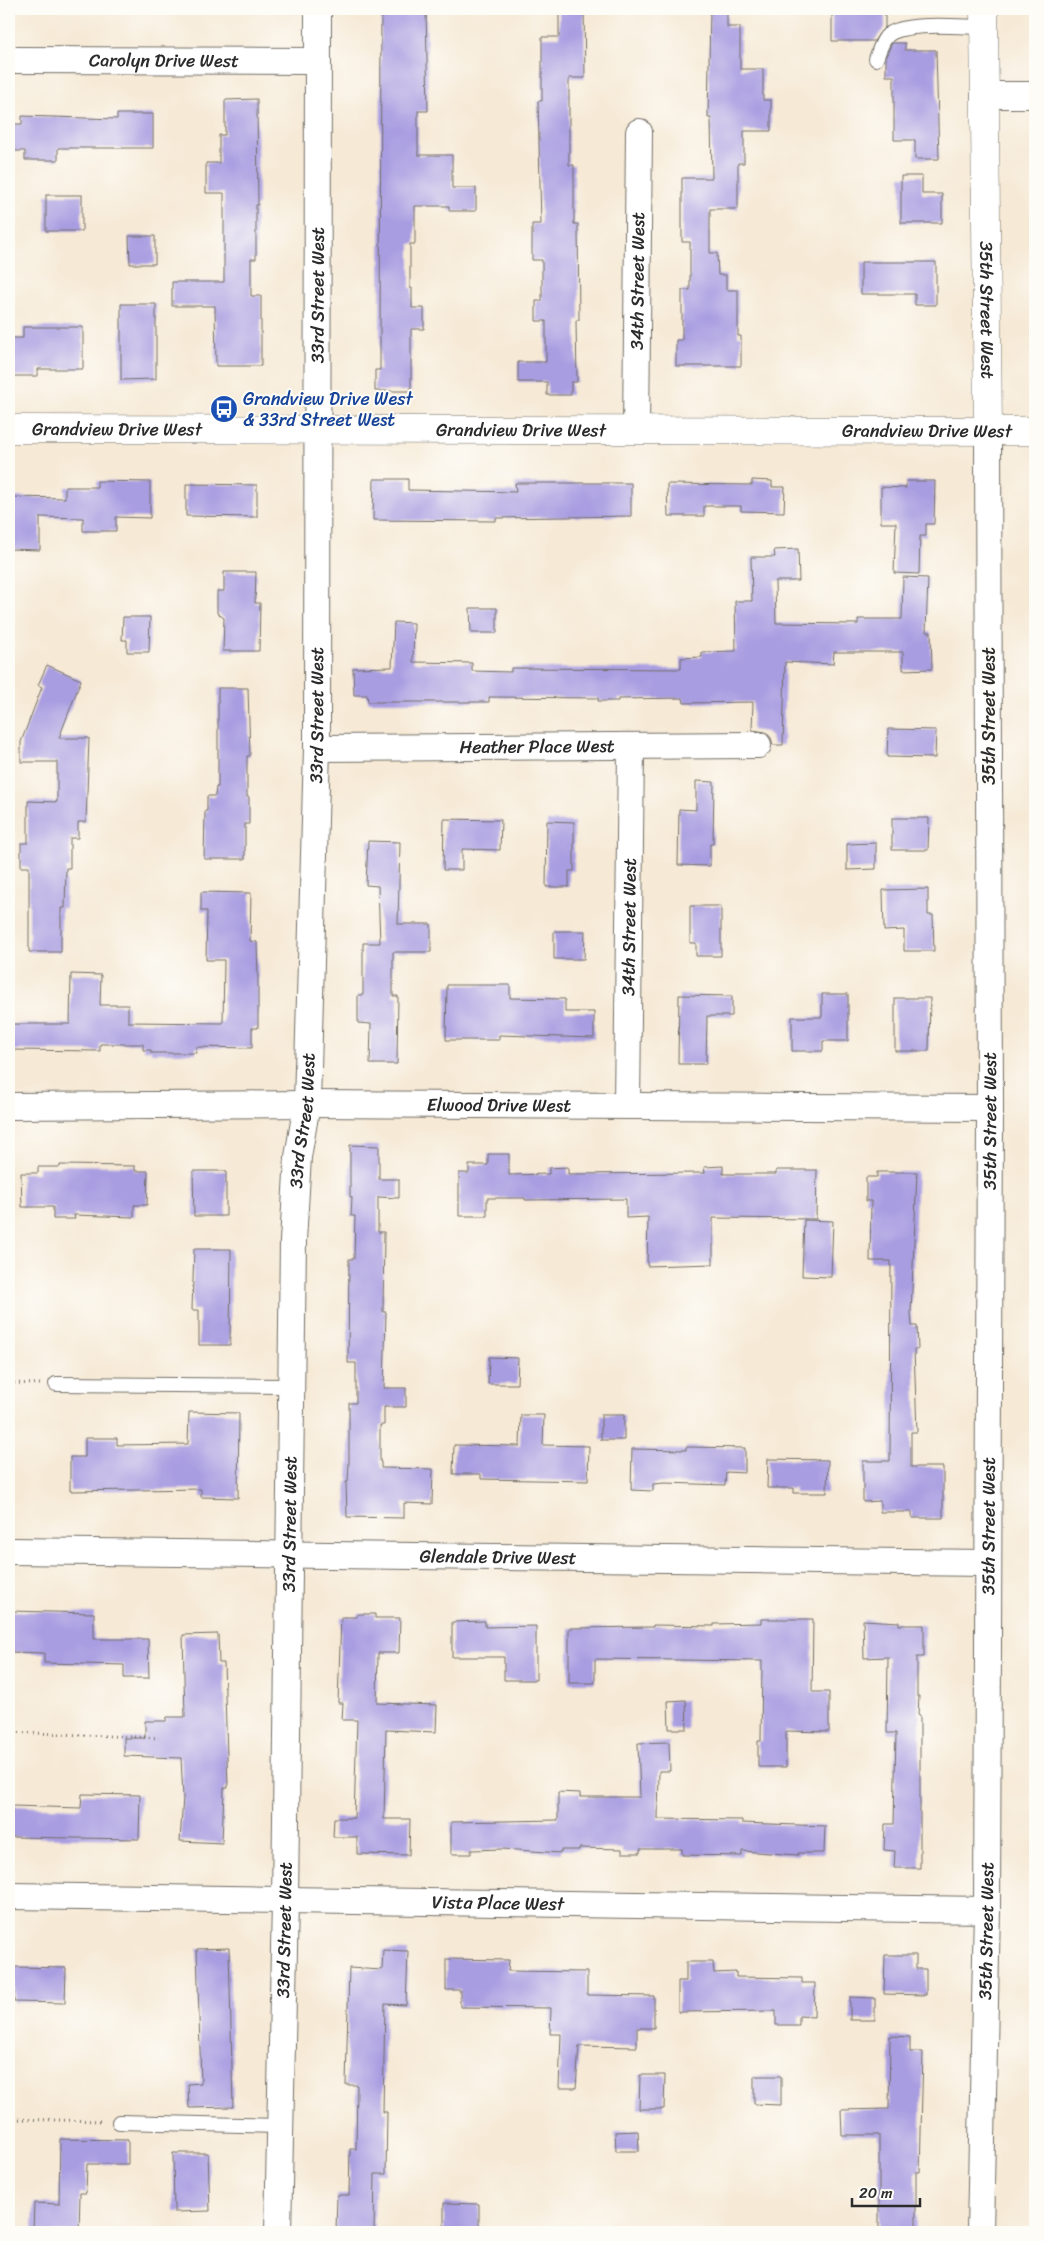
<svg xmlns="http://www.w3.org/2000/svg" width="1044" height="2241" font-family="Sriracha,sans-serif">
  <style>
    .building { fill: #a99de1 }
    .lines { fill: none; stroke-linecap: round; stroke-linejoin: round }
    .service-casing { stroke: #726e66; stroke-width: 16 }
    .minor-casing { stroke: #726e66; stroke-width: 28 }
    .tertiary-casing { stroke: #726e66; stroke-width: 29 }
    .path { stroke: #726e66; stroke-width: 3; stroke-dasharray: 1 4; stroke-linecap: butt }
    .service { stroke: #fff; stroke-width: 14 }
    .minor { stroke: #fff; stroke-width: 26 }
    .tertiary { stroke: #fff; stroke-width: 28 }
    .labels { text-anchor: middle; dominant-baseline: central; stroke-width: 4; stroke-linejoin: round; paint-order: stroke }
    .street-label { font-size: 18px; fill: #2b2b2b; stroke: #fdfcf7 }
    .transit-label { font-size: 18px; fill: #164399; stroke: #fdfcf7; text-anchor: start }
  </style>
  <rect width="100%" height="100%" fill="#fdfcf7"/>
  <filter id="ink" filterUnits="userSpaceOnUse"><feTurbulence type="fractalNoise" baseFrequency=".02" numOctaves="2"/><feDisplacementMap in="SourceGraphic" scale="10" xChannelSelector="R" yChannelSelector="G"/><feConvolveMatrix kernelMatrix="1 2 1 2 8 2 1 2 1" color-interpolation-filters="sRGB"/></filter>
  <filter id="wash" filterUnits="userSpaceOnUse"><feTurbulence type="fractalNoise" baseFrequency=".0096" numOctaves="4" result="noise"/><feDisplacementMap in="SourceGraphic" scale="20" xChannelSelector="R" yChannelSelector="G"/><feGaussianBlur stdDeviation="1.12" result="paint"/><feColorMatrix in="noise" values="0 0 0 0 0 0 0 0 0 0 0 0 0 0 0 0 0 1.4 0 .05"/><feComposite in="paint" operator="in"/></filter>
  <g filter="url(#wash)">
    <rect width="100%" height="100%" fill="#f6e9d5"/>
    <g id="blocks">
      <g class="building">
        <path d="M 381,9 L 426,9 L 428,111 L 418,111 L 418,155 L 452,155 L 452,188 L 476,188 L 476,211 L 449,211 L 449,206 L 415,206 L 415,244 L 410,244 L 410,288 L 412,288 L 412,308 L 424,308 L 424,329 L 411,329 L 411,391 L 375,391 L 375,370 L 380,370 L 380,348 Z"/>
        <path d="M 559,9 L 584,9 L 585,78 L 569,78 L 569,165 L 574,165 L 574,224 L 578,224 L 579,320 L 576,320 L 577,382 L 571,382 L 571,395 L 547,395 L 547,382 L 518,382 L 518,362 L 546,362 L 546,321 L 536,321 L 536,301 L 542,301 L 542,260 L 532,260 L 532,224 L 541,224 L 538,101 L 542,101 L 542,37 L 559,37 Z"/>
        <path d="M 710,9 L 727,9 L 727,27 L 740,27 L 740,69 L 763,69 L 763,100 L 771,100 L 771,131 L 744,131 L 744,163 L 738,163 L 738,209 L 710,209 L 710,253 L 717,253 L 718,275 L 726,275 L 726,290 L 738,290 L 738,336 L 741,336 L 741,366 L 676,366 L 676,340 L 682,340 L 682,290 L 690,290 L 690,242 L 682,242 L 682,178 L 712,178 L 711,118 L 708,118 Z"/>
        <path d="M 832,9 L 885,9 L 885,27 L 874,41 L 832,41 Z"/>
        <path d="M 892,43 L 905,43 L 905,50 L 936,50 L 939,159 L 915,159 L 915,140 L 894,140 L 894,76 L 886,76 L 886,56 Z"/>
        <path d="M 257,99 L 258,205 L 256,205 L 256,259 L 251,259 L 251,296 L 261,296 L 261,366 L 216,366 L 215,306 L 172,306 L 172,282 L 224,282 L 224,193 L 206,193 L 206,163 L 219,163 L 219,135 L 225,135 L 225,100 Z"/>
        <path d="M 117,114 L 153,114 L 153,148 L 58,148 L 58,160 L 25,160 L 25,151 L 9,151 L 9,124 L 22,124 L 22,116 L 117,119 Z"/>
        <path d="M 901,176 L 922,176 L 922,194 L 942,194 L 942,223 L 901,223 Z"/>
        <rect x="46" y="195" width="36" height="36"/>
        <path d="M 129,236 L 155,236 L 155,264 L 130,264 Z"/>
        <path d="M 861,262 L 936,262 L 936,305 L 915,305 L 915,294 L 861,294 Z"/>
        <path d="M 121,304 L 156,304 L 156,379 L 121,380 Z"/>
        <path d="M 23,327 L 83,327 L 83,369 L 38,369 L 38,376 L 9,376 L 9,338 L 23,338 Z"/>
        <path d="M 374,479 L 408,479 L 408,490 L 516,492 L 515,483 L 631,483 L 631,516 L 496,518 L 496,521 L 373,520 Z"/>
        <path d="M 752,480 L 772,481 L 772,487 L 785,487 L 784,512 L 741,511 L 741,506 L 704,506 L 704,516 L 668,516 L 667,484 L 752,485 Z"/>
        <path d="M 97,481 L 150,482 L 150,518 L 116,517 L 116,531 L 83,531 L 83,518 L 40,517 L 40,550 L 9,549 L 9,508 L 12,508 L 12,497 L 65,498 L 65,487 L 97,487 Z"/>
        <path d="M 906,481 L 935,481 L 934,524 L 926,524 L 926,536 L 920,536 L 919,574 L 894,573 L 896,523 L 881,523 L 881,487 L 906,488 Z"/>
        <path d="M 186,484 L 257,485 L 257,517 L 186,516 Z"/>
        <path d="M 798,549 L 799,581 L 775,581 L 776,623 L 858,624 L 858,619 L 902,619 L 903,577 L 928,578 L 926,632 L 931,632 L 932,669 L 903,670 L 903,652 L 834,652 L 833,664 L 785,662 L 783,745 L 773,745 L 771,738 L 766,732 L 752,730 L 753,702 L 684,703 L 683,698 L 618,699 L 618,701 L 598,701 L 598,698 L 489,697 L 489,702 L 368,702 L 367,695 L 354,695 L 353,668 L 392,667 L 394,622 L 414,623 L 413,662 L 472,663 L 472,671 L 511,672 L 511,668 L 681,669 L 681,658 L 702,657 L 702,652 L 736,651 L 735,601 L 752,601 L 751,557 L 775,557 L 774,550 Z"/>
        <path d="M 224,572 L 256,572 L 255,603 L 260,603 L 259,651 L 223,651 L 224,618 L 217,613 L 217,591 L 224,591 Z"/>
        <path d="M 470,608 L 497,608 L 497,633 L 471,633 Z"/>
        <path d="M 123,617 L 150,617 L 149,652 L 127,652 L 127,640 L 122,640 Z"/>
        <path d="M 47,665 L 81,680 L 59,738 L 89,738 L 86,822 L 78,822 L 78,838 L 70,838 L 70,868 L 66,868 L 65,908 L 61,908 L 61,952 L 29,952 L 29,867 L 21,867 L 21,843 L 28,843 L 28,801 L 57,802 L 57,762 L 21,762 L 21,742 L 42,687 L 38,685 Z"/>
        <path d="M 218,688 L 248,688 L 250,756 L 247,756 L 247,797 L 249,797 L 249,824 L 245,824 L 245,859 L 204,859 L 205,811 L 207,811 L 207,796 L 215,796 L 216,787 L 218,787 Z"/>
        <path d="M 888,729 L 936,730 L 935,758 L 887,757 Z"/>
        <path d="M 696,781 L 714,782 L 713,844 L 710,844 L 710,866 L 678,865 L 679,809 L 696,810 Z"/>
        <path d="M 892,818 L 929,818 L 928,850 L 892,850 Z"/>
        <path d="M 444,819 L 501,820 L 500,850 L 462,849 L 462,870 L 443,870 Z"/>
        <path d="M 547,821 L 574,822 L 574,871 L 569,871 L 569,887 L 546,887 Z"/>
        <path d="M 368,841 L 400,842 L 398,924 L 431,924 L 431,952 L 393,952 L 393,996 L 398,996 L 397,1064 L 370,1064 L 371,1024 L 358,1023 L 358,995 L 363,995 L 363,943 L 380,943 L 378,886 L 366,885 Z"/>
        <path d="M 876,843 L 876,869 L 847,870 L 847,844 Z"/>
        <path d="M 928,889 L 928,915 L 933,915 L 934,951 L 904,951 L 904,930 L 884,931 L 883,890 Z"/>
        <path d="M 201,892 L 251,893 L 250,941 L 257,942 L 258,981 L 258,1028 L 252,1028 L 252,1048 L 196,1047 L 196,1053 L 151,1053 L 151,1050 L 143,1050 L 143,1044 L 100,1044 L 100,1051 L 12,1050 L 12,1024 L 70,1024 L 71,974 L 101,975 L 100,1005 L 128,1005 L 128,1022 L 223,1023 L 224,960 L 206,960 L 207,911 L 201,911 Z"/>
        <path d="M 690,906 L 721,906 L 721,956 L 696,956 L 696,943 L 690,943 Z"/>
        <path d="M 554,931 L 585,931 L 584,959 L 554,959 Z"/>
        <path d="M 447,985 L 510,985 L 510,998 L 565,999 L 565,1012 L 594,1012 L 594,1038 L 499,1035 L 499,1040 L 446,1040 Z"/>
        <path d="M 822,994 L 848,994 L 848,1041 L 823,1041 L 823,1051 L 792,1051 L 792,1017 L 822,1017 Z"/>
        <path d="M 679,995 L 732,996 L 732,1016 L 707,1016 L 706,1064 L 678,1064 Z"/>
        <path d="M 895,998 L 930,998 L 929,1051 L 895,1051 Z"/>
        <path d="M 350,1145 L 379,1146 L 379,1179 L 399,1179 L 399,1198 L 378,1197 L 378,1232 L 384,1232 L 383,1312 L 386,1312 L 384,1388 L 406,1388 L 406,1407 L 384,1407 L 384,1425 L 380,1425 L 380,1462 L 381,1462 L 381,1468 L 433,1469 L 432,1504 L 404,1503 L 404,1518 L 347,1517 L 346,1482 L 348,1482 L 349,1462 L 349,1403 L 356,1403 L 356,1363 L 348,1363 L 349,1259 L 354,1259 L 355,1216 L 351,1216 L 352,1197 L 350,1197 Z"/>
        <path d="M 488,1154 L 509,1154 L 509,1175 L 549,1174 L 549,1168 L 568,1167 L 568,1174 L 705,1173 L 704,1167 L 723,1166 L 723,1174 L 776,1174 L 776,1170 L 817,1170 L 816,1219 L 713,1218 L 713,1264 L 647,1266 L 648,1217 L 626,1218 L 626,1199 L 525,1200 L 525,1198 L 487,1198 L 487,1216 L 459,1216 L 459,1173 L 469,1173 L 469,1165 L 488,1165 Z"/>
        <path d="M 60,1165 L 135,1166 L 135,1171 L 148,1171 L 147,1205 L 134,1205 L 134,1217 L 74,1215 L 75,1219 L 53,1219 L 53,1207 L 22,1207 L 21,1173 L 38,1173 L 38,1167 L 60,1167 Z"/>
        <path d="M 193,1171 L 226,1171 L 226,1216 L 194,1216 Z"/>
        <path d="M 877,1172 L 917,1172 L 911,1313 L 912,1326 L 917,1326 L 918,1349 L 914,1349 L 917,1432 L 911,1432 L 911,1467 L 943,1467 L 943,1518 L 912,1518 L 912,1512 L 880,1512 L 880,1501 L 863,1502 L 863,1461 L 890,1461 L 891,1261 L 870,1261 L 871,1201 L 866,1201 L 866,1177 L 877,1177 Z"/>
        <path d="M 804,1220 L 833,1221 L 831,1277 L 802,1276 Z"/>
        <path d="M 194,1249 L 231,1249 L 230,1345 L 199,1345 L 199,1310 L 192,1310 Z"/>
        <path d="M 489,1357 L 518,1358 L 517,1384 L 488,1384 Z"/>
        <path d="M 189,1412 L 239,1413 L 238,1498 L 201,1497 L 201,1489 L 70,1491 L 70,1457 L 85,1457 L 85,1438 L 117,1438 L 117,1445 L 188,1444 Z"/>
        <path d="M 521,1415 L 544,1415 L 543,1445 L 589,1446 L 588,1481 L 481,1479 L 481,1474 L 453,1474 L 454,1445 L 520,1446 Z"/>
        <rect x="601" y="1415" width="23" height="25"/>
        <path d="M 686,1447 L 745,1448 L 745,1473 L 726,1472 L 725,1485 L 665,1483 L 653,1484 L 653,1491 L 631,1490 L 632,1449 L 686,1450 Z"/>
        <path d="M 768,1459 L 828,1460 L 827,1493 L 794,1493 L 794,1488 L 767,1488 Z"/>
        <path d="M 9,1611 L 94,1613 L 94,1639 L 148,1639 L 149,1678 L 124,1678 L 124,1665 L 44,1663 L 44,1653 L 9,1652 Z"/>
        <path d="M 357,1614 L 375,1614 L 375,1618 L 400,1618 L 399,1653 L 378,1653 L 377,1703 L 437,1705 L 436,1732 L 386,1730 L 384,1819 L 410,1819 L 409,1855 L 357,1854 L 357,1837 L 333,1837 L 334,1818 L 354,1818 L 357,1720 L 342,1720 L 343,1703 L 338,1703 L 341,1617 L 357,1617 Z"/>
        <path d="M 761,1619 L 813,1619 L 812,1692 L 829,1692 L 829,1732 L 786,1731 L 786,1767 L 758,1767 L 758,1741 L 761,1741 L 762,1661 L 595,1659 L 595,1683 L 569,1683 L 569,1628 L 653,1627 L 653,1625 L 714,1626 L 714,1624 L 761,1623 Z"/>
        <path d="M 863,1620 L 899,1622 L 899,1625 L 924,1625 L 924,1657 L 917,1657 L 917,1696 L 919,1696 L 918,1715 L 920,1715 L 920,1868 L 894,1868 L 895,1851 L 884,1850 L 885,1824 L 894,1824 L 896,1733 L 887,1733 L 888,1657 L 864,1658 Z"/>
        <path d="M 485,1621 L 485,1627 L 536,1626 L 536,1680 L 504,1680 L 504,1657 L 452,1657 L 452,1622 Z"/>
        <path d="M 218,1634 L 219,1663 L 224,1663 L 228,1788 L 224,1788 L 222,1843 L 180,1841 L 183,1797 L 181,1758 L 124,1756 L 124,1738 L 145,1738 L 145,1721 L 166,1721 L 167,1717 L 185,1717 L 183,1635 Z"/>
        <path d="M 686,1700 L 687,1729 L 669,1729 L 668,1701 Z"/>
        <path d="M 669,1742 L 670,1771 L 659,1771 L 658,1819 L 742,1820 L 742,1823 L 825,1826 L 824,1853 L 798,1853 L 798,1855 L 742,1851 L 742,1856 L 682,1855 L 682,1849 L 640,1849 L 640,1853 L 622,1853 L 622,1849 L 579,1848 L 579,1850 L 561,1850 L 561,1853 L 502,1849 L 471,1850 L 471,1854 L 451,1854 L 451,1822 L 558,1820 L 558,1792 L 580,1793 L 580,1797 L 640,1797 L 638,1743 Z"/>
        <path d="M 82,1794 L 140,1795 L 139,1839 L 11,1837 L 12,1806 L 81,1808 Z"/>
        <path d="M 229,1948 L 233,2107 L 189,2108 L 188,2084 L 201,2083 L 197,1949 Z"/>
        <path d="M 383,1950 L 408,1951 L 406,2005 L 385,2004 L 383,2112 L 387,2112 L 386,2174 L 375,2174 L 374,2232 L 336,2232 L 337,2195 L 349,2195 L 350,2149 L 356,2149 L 357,2085 L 346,2085 L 349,1968 L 382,1970 Z"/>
        <path d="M 885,1955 L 916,1955 L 916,1969 L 926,1969 L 926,1995 L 884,1994 Z"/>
        <path d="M 446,1959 L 509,1960 L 508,1971 L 587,1972 L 587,1995 L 654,1996 L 654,2028 L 637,2028 L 637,2047 L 579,2046 L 576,2088 L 559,2088 L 561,2034 L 550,2034 L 551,2008 L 460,2007 L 460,1990 L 446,1990 Z"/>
        <path d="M 686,1962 L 713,1962 L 714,1973 L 736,1972 L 736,1977 L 802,1978 L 802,1983 L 815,1983 L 814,2017 L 799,2016 L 799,2025 L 776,2025 L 776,2011 L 678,2012 L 678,1981 L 686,1981 Z"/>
        <path d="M 14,1967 L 66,1968 L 65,2003 L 14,2002 Z"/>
        <path d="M 850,1997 L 875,1998 L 875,2020 L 850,2020 Z"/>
        <path d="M 890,2036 L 910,2037 L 910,2052 L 923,2052 L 920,2172 L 916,2172 L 916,2232 L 879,2232 L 879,2135 L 842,2135 L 841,2110 L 889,2109 Z"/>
        <path d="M 640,2075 L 665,2075 L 664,2109 L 639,2109 Z"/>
        <path d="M 754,2076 L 781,2076 L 781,2105 L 754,2104 Z"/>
        <path d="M 638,2131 L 639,2151 L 616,2151 L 615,2132 Z"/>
        <path d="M 60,2139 L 128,2140 L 128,2164 L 87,2164 L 86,2193 L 80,2193 L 79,2232 L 33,2232 L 34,2203 L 59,2204 Z"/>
        <path d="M 173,2153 L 208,2153 L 210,2211 L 174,2212 Z"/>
        <path d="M 444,2203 L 479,2204 L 479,2232 L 444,2232 Z"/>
      </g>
    </g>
  </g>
  <g filter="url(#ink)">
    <use href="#blocks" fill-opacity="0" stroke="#726e66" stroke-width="1"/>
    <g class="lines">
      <g class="service-casing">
        <g id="service">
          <path d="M 876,59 C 879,51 882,40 888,35 C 905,21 961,27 984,27"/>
          <path d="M 56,1384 L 290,1386"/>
          <path d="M 119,2122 L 280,2126"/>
        </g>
      </g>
      <g class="minor-casing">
        <g id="minor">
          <path id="s1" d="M 9,60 L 318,61"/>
          <path d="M 984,95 L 1035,95"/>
          <path id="s2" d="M 636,430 L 639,132"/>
          <path id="s3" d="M 317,748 L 758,745"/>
          <path id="s4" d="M 9,1106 L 307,1104 L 990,1108"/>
          <path id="s5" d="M 627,1106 L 631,748"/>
          <path id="s6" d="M 9,1551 L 988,1563"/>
          <path id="s7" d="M 9,1896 L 987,1910"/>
          <path id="s8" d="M 278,2232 L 285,1902 L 293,1241 L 298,1157 L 307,1104 L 317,748 L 318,9"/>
          <path id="s9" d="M 980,2232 L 987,1910 L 990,1108 L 988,432"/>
        </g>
      </g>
      <g class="tertiary-casing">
        <g id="tertiary">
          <path id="s10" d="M 984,9 L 988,432"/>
          <path id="s11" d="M 9,429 L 1035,431"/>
        </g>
      </g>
      <g class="path">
        <path d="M 9,1383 L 40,1384"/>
        <path d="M 9,1732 L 159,1738"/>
        <path d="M 9,2119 L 103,2121"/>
      </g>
      <use href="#service" class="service"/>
      <use href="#minor" class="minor"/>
      <use href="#tertiary" class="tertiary"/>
    </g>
  </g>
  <defs>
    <g id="bus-disc" transform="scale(1.4375)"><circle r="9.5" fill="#1a4fb4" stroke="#fdfcf7"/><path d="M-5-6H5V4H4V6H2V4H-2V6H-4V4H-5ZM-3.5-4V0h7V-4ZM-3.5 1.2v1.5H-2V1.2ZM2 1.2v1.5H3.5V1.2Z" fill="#fff"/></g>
  </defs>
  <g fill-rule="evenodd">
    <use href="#bus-disc" x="224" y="409"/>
  </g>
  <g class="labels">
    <g class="street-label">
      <text stroke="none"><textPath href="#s1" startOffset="155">Carolyn Drive West</textPath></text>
      <text stroke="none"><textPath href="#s2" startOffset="149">34th Street West</textPath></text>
      <text stroke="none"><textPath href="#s8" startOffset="1938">33rd Street West</textPath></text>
      <text stroke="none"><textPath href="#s10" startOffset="301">35th Street West</textPath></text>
      <text stroke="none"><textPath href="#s11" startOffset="108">Grandview Drive West</textPath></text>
      <text stroke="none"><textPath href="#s11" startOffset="512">Grandview Drive West</textPath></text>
      <text stroke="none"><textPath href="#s11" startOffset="918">Grandview Drive West</textPath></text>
      <text stroke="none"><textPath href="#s8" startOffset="1518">33rd Street West</textPath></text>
      <text transform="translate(989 716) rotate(-90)">35th Street West</text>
      <text stroke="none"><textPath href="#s3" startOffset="220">Heather Place West</textPath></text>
      <text stroke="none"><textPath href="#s5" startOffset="179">34th Street West</textPath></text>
      <text stroke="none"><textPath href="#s4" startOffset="490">Elwood Drive West</textPath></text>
      <text stroke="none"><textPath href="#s8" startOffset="1112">33rd Street West</textPath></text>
      <text stroke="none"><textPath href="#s9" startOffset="1111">35th Street West</textPath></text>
      <text stroke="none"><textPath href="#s8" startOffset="708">33rd Street West</textPath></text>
      <text stroke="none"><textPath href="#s9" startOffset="706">35th Street West</textPath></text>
      <text stroke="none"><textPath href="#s6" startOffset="489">Glendale Drive West</textPath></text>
      <text stroke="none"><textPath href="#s7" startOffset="489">Vista Place West</textPath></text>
      <text stroke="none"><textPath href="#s8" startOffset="302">33rd Street West</textPath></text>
      <text stroke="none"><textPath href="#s9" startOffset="301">35th Street West</textPath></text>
    </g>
    <g class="transit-label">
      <text x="243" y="399">Grandview Drive West<tspan x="243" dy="21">&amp; 33rd Street West</tspan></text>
    </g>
  </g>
  <rect width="1044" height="2241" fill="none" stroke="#fdfcf7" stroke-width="30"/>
  <path d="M852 2198v8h68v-8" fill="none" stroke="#2b2b2b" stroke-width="2.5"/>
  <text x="859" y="2198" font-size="15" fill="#2b2b2b" stroke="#fdfcf7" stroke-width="4" paint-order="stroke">20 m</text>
</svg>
